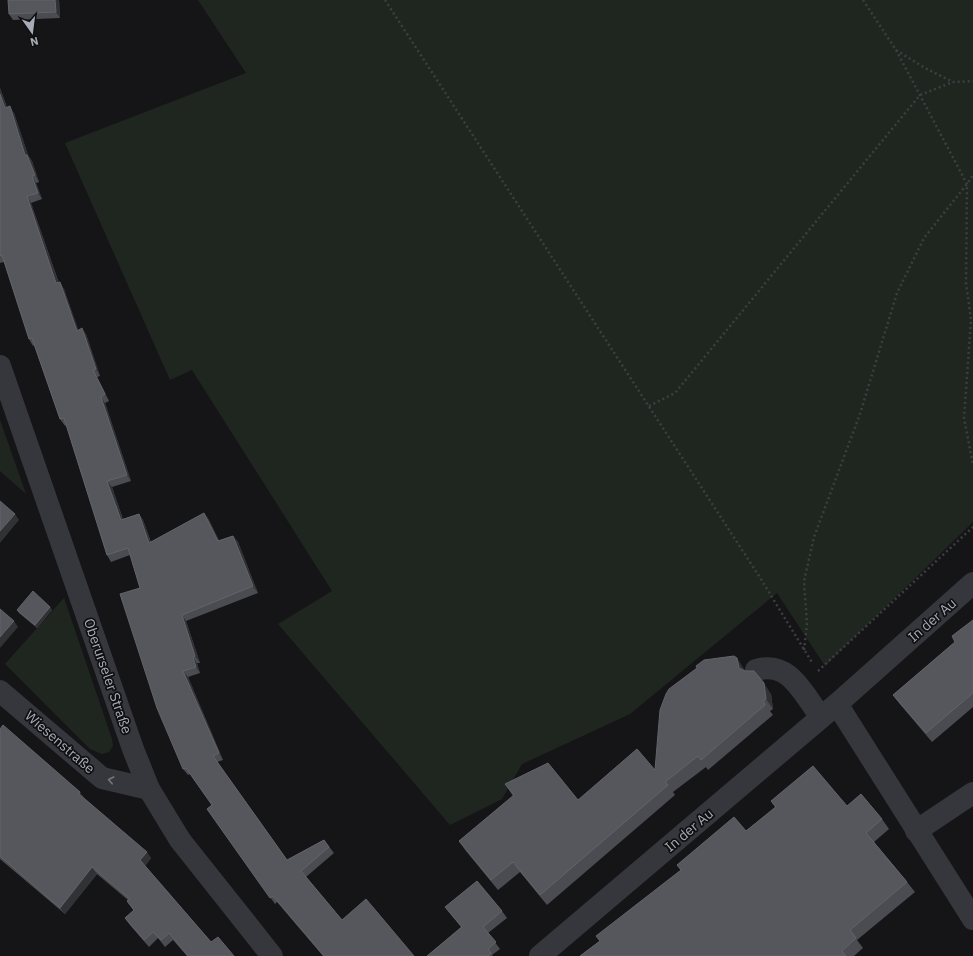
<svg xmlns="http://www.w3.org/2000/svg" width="973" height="956" font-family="'IBM Plex Sans',sans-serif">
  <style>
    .green { fill: #1f2620 }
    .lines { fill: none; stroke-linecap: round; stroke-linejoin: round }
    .path { stroke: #3c3e43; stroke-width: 2.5; stroke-dasharray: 2 3; stroke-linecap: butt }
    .minor { stroke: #36373c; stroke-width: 22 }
    .wall { fill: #4b4c52 }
    .shaded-wall { fill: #313236 }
    .building { fill: #55575c; stroke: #62646a }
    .oneway { stroke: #74777f }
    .labels { text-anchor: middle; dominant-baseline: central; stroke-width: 3.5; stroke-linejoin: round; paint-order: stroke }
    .street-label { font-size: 14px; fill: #a7acb6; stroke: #101012 }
  </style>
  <rect width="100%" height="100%" fill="#151517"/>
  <g class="green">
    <path d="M 198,0 L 973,0 L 973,522 L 825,666 L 777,593 L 630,714 L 522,764 L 502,799 L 450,825 L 278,624 L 332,591 L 192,370 L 170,380 L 65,143 L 246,73 Z"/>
    <path d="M 0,420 L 26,494 L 0,471 Z"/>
    <path d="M 64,598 L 112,739 L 113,746 L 109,752 L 102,754 L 90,749 L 5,664 Z"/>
  </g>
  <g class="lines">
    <g class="path">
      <path d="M 385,0 L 759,576 L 813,664"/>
      <path d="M 863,0 L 896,50 L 925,68 L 953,82 L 973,81"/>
      <path d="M 896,50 L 967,184 L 966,283 L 971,320 L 964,418 L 973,465"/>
      <path d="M 649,406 L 675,393 L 920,95 L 953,82"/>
      <path d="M 804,650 L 807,624 L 804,581 L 814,537 L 860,414 L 897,293 L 924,238 L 967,184 L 973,175"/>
      <path d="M 818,671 L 973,527"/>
    </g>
    <g class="minor">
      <path d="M 0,366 L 133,749 L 149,789 L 180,840 L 272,956"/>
      <path d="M 756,670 C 790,660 803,694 821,717"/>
      <path d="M 0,691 L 102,778 L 149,789"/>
      <path d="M 837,704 L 973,583"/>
      <path d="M 916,831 L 973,793"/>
      <path d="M 540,956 L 837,704 L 973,919"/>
    </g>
  </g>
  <g class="wall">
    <path d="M 8,0 L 59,0 L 60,18 L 13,20 L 9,14 Z"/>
    <path d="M 0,88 L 7,107 L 14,113 L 28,155 L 32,161 L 39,182 L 36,183 L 42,199 L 31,203 L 59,283 L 64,289 L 78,330 L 86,334 L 100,376 L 97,377 L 109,401 L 105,403 L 131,481 L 112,487 L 123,519 L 139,514 L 143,520 L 151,542 L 204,513 L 209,520 L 219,541 L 233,536 L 238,542 L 258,593 L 186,621 L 200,663 L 197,663 L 200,673 L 188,677 L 223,760 L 217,762 L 287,860 L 324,840 L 334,853 L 306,877 L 342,920 L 414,956 L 323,956 L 277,902 L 275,904 L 207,809 L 212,805 L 190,774 L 188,775 L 183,769 L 140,588 L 130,555 L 111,562 L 107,555 L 66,425 L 65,426 L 60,419 L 34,345 L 33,346 L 29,339 L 4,262 L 0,263 Z"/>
    <path d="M 50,607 L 52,610 L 37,628 L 19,613 L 17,610 Z"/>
    <path d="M 973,620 L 973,707 L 932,742 L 899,703 L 893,695 L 955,642 Z"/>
    <path d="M 744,669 L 745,671 L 771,694 L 773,709 L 770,711 L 773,715 L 708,770 L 706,767 L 673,792 L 675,795 L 547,905 L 520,872 L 498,890 L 466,851 L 459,841 L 513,796 L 505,784 L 578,800 L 655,770 Z"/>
    <path d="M 0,729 L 85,799 L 151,858 L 145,866 L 211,942 L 234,956 L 187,956 L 173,940 L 165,947 L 158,938 L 149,947 L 130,925 L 125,918 L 134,911 L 127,901 L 128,900 L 97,874 L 65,914 L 0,859 Z"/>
    <path d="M 771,801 L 847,806 L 882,819 L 889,829 L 874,842 L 907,882 L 915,892 L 857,940 L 863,948 L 854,956 L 580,956 L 746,831 L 775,807 Z"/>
    <path d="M 445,907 L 502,911 L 507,918 L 488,933 L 500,949 L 492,955 L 493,956 L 427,956 L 461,927 Z"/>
  </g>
  <g class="shaded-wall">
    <path d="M 55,0 L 59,0 L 60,18 L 56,12 Z"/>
    <path d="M 0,88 L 9,114 L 5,108 L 0,94 Z"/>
    <path d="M 10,106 L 14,113 L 28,155 L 32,161 L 39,182 L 35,175 L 25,155 Z"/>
    <path d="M 32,176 L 36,183 L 42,199 L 38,193 Z"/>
    <path d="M 27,196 L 31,203 L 61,290 L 56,283 Z"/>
    <path d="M 60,282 L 64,289 L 81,337 L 77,331 Z"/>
    <path d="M 82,328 L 86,334 L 100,376 L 96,369 Z"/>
    <path d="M 93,370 L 97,377 L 109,401 L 105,394 Z"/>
    <path d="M 101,397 L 105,403 L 131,481 L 127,475 Z"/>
    <path d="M 107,481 L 112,487 L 125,526 L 121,520 Z"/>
    <path d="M 204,513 L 209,520 L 223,548 L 218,541 Z"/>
    <path d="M 15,514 L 19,520 L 0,543 L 0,531 Z"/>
    <path d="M 139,514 L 143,520 L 153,550 L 149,543 Z"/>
    <path d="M 233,536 L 238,542 L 258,593 L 253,586 Z"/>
    <path d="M 50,607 L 52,610 L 37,628 L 35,625 Z"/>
    <path d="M 182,615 L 186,621 L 200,663 L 195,656 Z"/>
    <path d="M 14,621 L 18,627 L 0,648 L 0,637 Z"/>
    <path d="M 193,657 L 197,663 L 200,673 L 196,667 Z"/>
    <path d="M 737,658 L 744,669 L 747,678 L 739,668 Z"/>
    <path d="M 183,671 L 188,677 L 223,760 L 219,753 Z"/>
    <path d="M 764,683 L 771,694 L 773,709 L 766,699 Z"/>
    <path d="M 80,792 L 85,799 L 79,794 Z"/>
    <path d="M 147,852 L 151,858 L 144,867 L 140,860 Z"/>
    <path d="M 92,867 L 97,874 L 65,914 L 60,908 Z"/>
  </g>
  <g class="building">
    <path d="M 8,0 L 55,0 L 56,12 L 9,14 Z"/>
    <path d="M 0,94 L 5,108 L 10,106 L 25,155 L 27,155 L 35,175 L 32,176 L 38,193 L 27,196 L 56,283 L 60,282 L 77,331 L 82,328 L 96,369 L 93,370 L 105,394 L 101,397 L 127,475 L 107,481 L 121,520 L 139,514 L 149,543 L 204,513 L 218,541 L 233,536 L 253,586 L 182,615 L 195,656 L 193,657 L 196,667 L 183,671 L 219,753 L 213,756 L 287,860 L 324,840 L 329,847 L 301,871 L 342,920 L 366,899 L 414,956 L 324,956 L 273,896 L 270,898 L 207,809 L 212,805 L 186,768 L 183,769 L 157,708 L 120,594 L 140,588 L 128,548 L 107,555 L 64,418 L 60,419 L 32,338 L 29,339 L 2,255 L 0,256 Z"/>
    <path d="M 0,501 L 15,514 L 0,531 Z"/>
    <path d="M 33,591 L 50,607 L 35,625 L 17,610 Z"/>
    <path d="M 0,609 L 14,621 L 0,637 Z"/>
    <path d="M 973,620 L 973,693 L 926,733 L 893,695 L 955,642 L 952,636 Z"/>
    <path d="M 734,656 L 737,658 L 739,668 L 745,671 L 754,671 L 764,683 L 766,699 L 763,701 L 765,705 L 701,760 L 698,756 L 665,782 L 668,785 L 540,895 L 513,862 L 491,880 L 459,841 L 514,795 L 505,784 L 548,763 L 578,800 L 637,749 L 655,770 L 660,710 L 666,694 L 669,689 L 697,668 L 696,666 L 704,660 Z"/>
    <path d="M 3,725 L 80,792 L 79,794 L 147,852 L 140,860 L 211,942 L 218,937 L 234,956 L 188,956 L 169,933 L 161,940 L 153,932 L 144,940 L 125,918 L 134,910 L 127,901 L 130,899 L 92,867 L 60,908 L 0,856 L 0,729 Z"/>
    <path d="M 813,766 L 847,806 L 861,794 L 882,819 L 866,833 L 907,882 L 850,930 L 856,938 L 842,951 L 846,956 L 580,956 L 600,941 L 596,936 L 681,870 L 677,865 L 734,817 L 746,831 L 776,807 L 771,801 Z"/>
    <path d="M 477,881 L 502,911 L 483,927 L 496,942 L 488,949 L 491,953 L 488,956 L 427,956 L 462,927 L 445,907 Z"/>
  </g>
  <defs><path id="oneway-chevron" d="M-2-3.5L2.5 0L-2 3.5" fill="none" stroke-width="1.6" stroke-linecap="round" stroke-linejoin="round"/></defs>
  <use class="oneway" href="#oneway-chevron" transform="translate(111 780) rotate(-167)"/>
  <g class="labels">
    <g class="street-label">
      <text transform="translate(932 620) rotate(-41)">In der Au</text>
      <text transform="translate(108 676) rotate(71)">Oberurseler Straße</text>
      <text transform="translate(60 742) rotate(41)">Wiesenstraße</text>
      <text transform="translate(689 830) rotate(-40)">In der Au</text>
    </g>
  </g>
  <g transform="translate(32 32) rotate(166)" stroke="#101012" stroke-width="3" paint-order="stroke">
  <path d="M0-3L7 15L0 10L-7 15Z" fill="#a7acb6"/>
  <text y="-6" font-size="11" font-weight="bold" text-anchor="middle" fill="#a7acb6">N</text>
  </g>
</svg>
